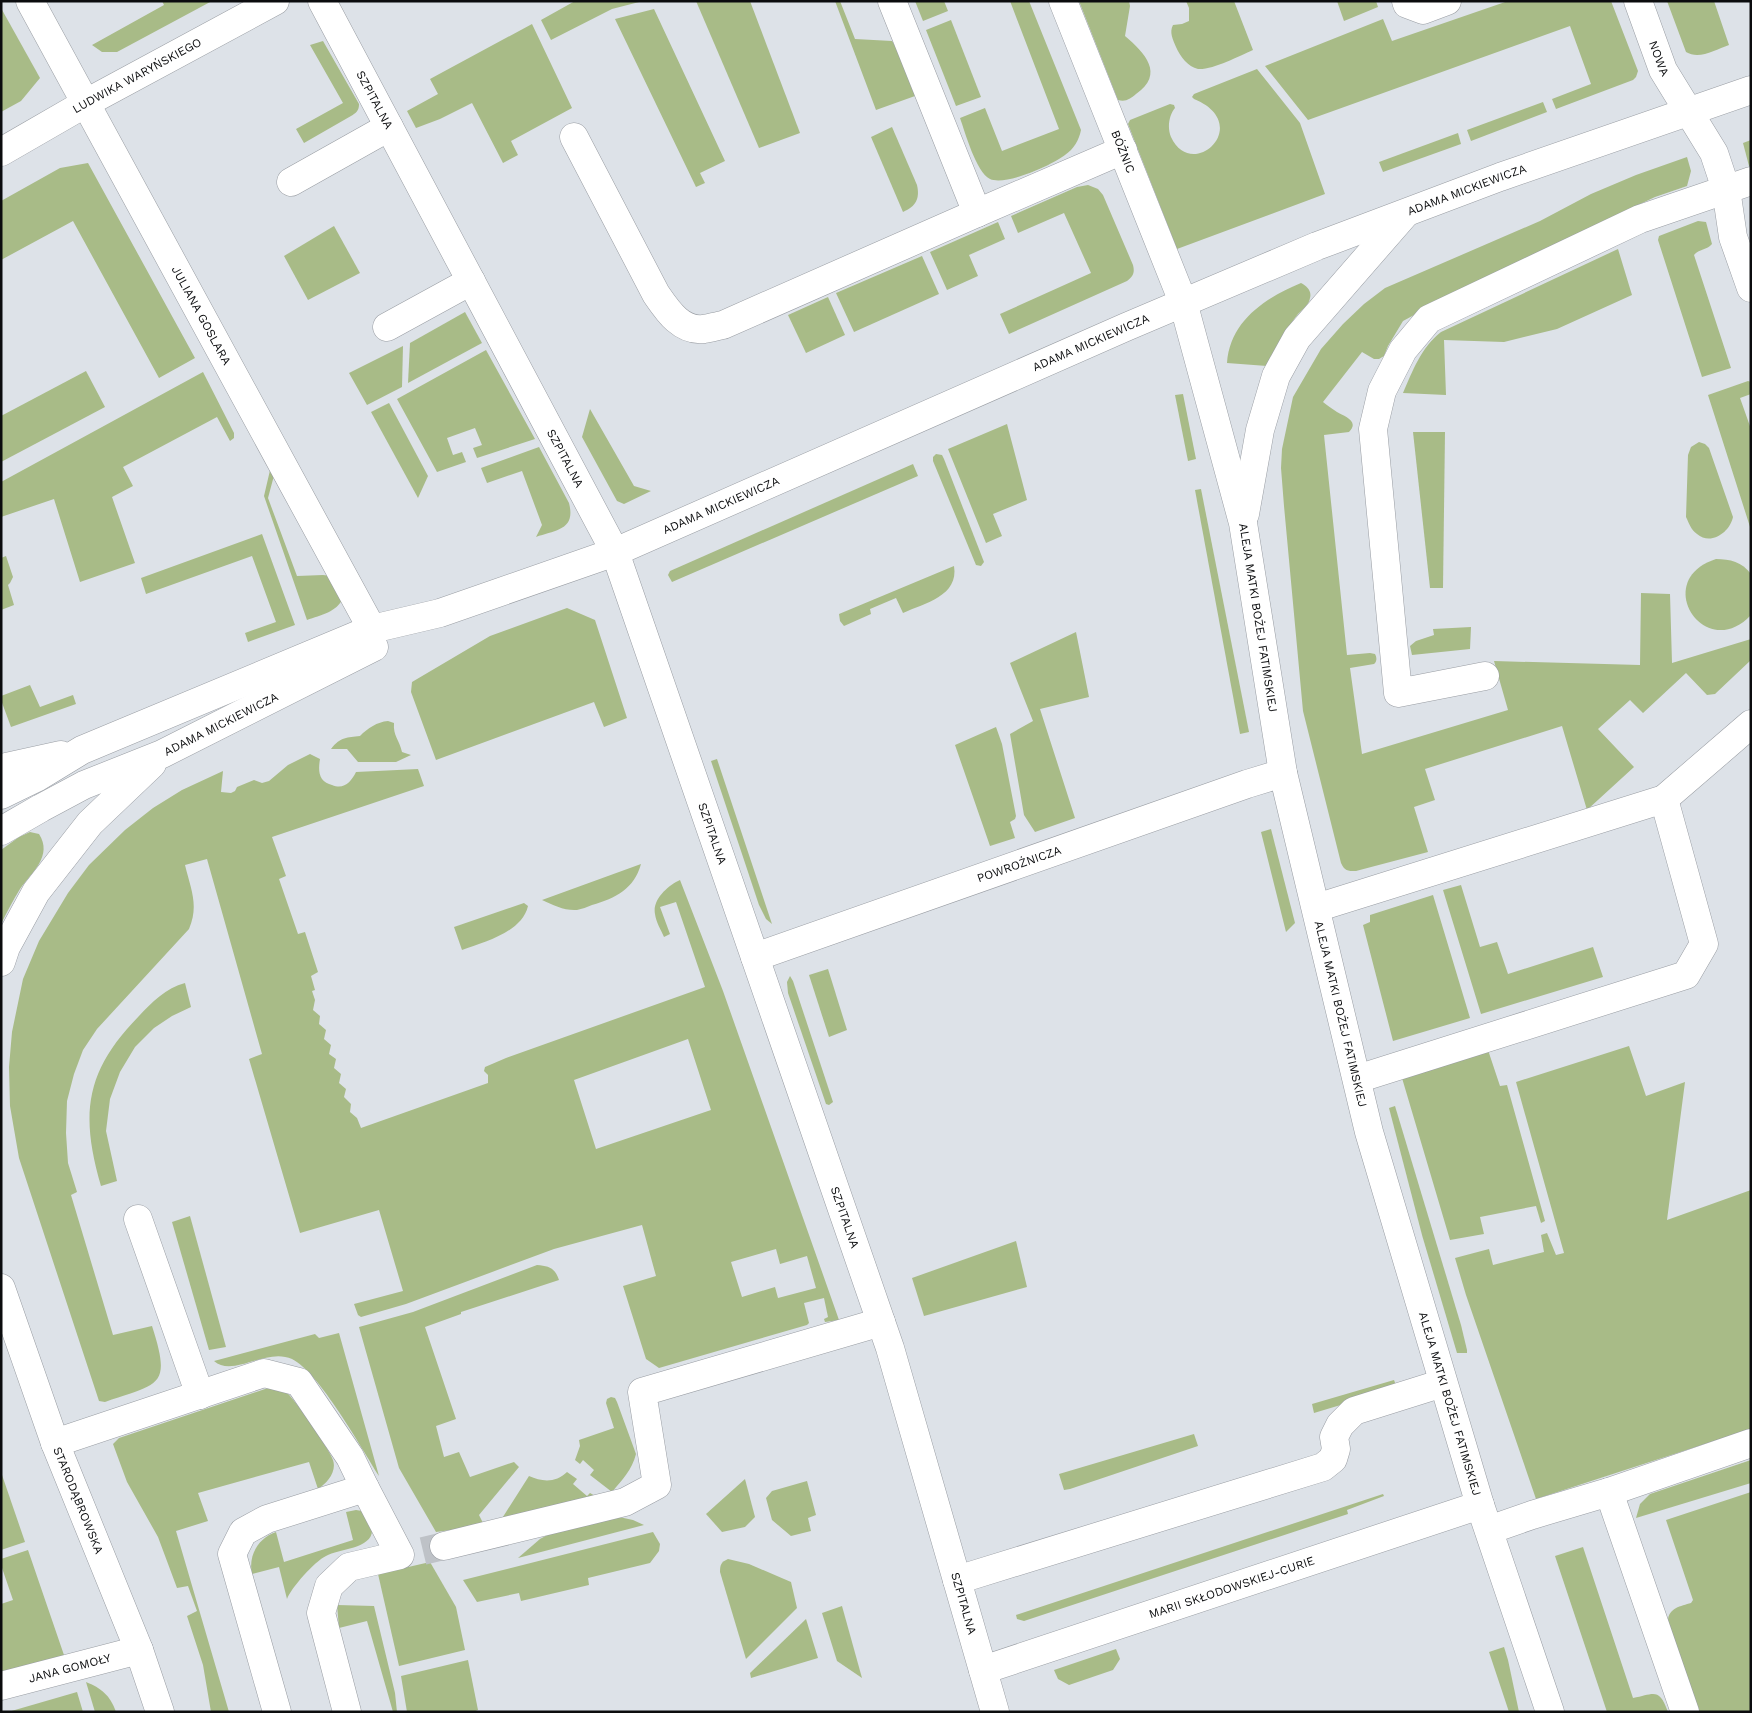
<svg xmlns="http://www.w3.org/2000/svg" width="1752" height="1713" font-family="'Work Sans',sans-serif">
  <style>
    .green { fill: #a8bb87; fill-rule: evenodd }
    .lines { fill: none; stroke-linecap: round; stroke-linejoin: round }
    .minor-tunnel { stroke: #bec2c7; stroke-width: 28; stroke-dasharray: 28 14; stroke-linecap: butt }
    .minor-casing { stroke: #999da3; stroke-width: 29 }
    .minor { stroke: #fff; stroke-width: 28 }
    .labels { text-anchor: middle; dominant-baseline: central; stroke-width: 5; stroke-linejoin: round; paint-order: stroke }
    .street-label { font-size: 12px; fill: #0b0c0e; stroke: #dde2e8 }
  </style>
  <rect width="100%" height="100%" fill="#dde2e8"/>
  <g class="green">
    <path d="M 162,1 L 212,1 L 117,52 L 102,52 L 92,45 L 164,5 Z"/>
    <path d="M 575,1 L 643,1 L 612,9 L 551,40 L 541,20 Z"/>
    <path d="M 696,1 L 750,1 L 800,133 L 759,148 Z"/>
    <path d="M 835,1 L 840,1 L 855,39 L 892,41 L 898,50 L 915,96 L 876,110 Z"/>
    <path d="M 915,1 L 944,1 L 948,11 L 923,21 Z"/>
    <path d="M 1010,1 L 1029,1 L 1081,130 C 1079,140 1074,149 1065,155 C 1052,165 1006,186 990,179 C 976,172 965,132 960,118 L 985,108 L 1002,151 L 1059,129 Z"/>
    <path d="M 1079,1 L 1129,1 L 1130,6 L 1125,36 C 1145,53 1165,74 1136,94 C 1130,99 1126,102 1118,100 Z"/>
    <path d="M 1186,1 L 1234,1 L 1253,50 C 1239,56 1213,70 1198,69 C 1188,67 1180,56 1176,47 C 1173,40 1169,32 1173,25 L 1182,24 L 1189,21 L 1189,8 Z"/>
    <path d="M 1337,1 L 1376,1 L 1378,7 L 1344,21 Z"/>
    <path d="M 1508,1 L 1611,1 L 1638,71 L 1636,77 L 1633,80 L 1556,109 L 1552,99 L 1591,84 L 1570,26 L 1308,120 L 1265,66 L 1383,19 L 1392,41 Z"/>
    <path d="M 1667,1 L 1714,1 L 1729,45 C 1715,50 1699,60 1686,52 Z"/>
    <path d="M 1,8 L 40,78 L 21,101 L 1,112 Z"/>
    <path d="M 654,9 L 725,161 L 700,173 L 705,183 L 696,187 L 615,19 Z"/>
    <path d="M 951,20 L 981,97 L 956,106 L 926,30 Z"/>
    <path d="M 532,24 L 572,108 L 511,141 L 518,155 L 503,163 L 472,103 L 440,119 L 416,128 L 407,111 L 438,94 L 430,79 Z"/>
    <path d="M 323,41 L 359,104 C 359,111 356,113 351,116 L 304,143 L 296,129 L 343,103 L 310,45 Z"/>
    <path d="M 1257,69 L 1300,123 L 1325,194 L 1177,249 L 1128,124 L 1130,120 L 1170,104 L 1174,105 L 1175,108 C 1169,115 1167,128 1171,137 C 1192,183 1255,124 1194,99 L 1192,97 L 1194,94 Z"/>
    <path d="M 1543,102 L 1547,112 L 1471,141 L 1467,130 Z"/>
    <path d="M 892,127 L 917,185 C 920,199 916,206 903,212 L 871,137 Z"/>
    <path d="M 1458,133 L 1461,144 L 1383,172 L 1379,162 Z"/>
    <path d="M 1751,140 L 1751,167 L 1749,166 L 1743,143 Z"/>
    <path d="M 1687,157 L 1691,171 L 1687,186 L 1655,197 L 1477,281 L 1403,321 L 1388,346 L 1384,356 L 1379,359 L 1374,359 L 1362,352 L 1323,402 C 1327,405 1332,409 1337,412 C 1344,416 1360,421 1349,432 L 1324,435 L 1347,655 L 1370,653 L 1375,654 C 1377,658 1377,661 1374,664 L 1350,668 L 1362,754 L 1508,710 L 1494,661 L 1640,665 L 1641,593 L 1670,594 L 1672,663 L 1751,639 L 1751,660 L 1715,694 L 1707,695 L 1686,673 L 1643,713 L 1630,700 L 1598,729 L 1634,767 L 1587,810 L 1562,726 L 1425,769 L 1435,800 L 1414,807 L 1428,852 L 1356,871 C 1347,871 1345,871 1341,863 L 1303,711 L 1284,506 L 1281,468 L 1282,449 L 1293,397 L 1321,349 L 1343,324 L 1364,304 L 1385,288 L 1540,221 L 1591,194 L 1636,175 Z"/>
    <path d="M 88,163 L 195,358 L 159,378 L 73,221 L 1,260 L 1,201 L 60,168 Z"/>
    <path d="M 1088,185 L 1098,189 L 1103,195 L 1133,265 C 1135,273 1133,276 1127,281 L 1009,334 L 1000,314 L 1091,273 L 1064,213 L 1018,233 L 1011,216 L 1077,187 Z"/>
    <path d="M 1698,221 L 1706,222 L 1712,244 C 1707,250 1699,249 1694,255 L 1731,368 L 1702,377 L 1658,240 L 1659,236 Z"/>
    <path d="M 998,222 L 1005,239 L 969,255 L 978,276 L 947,290 L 930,252 Z"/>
    <path d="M 334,226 L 360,273 L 308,300 L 284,256 Z"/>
    <path d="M 1618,249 L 1632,295 L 1557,329 L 1504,342 L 1444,340 L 1446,395 L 1403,393 C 1413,370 1421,348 1441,332 Z"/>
    <path d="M 922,256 L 939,294 L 854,332 L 836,293 Z"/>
    <path d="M 1301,283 C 1307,286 1312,291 1310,298 C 1309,305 1302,310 1298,314 C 1285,330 1277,348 1267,366 L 1227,363 C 1230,321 1265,298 1301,283 Z"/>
    <path d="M 828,297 L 845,335 L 806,353 L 788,315 Z"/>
    <path d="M 465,312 L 482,343 L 408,383 L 410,343 Z"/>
    <path d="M 403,346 L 402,387 L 367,405 L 349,373 Z"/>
    <path d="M 486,350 L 535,439 L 477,458 L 473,448 L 482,445 L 475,428 L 447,438 L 453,455 L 462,452 L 466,462 L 437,472 L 397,399 Z"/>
    <path d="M 86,371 L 105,407 L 1,462 L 1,416 Z"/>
    <path d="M 203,372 L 234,433 L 234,438 L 230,441 L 217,417 L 123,467 L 133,486 L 112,497 L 135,563 L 80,582 L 54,499 L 1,517 L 1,482 Z"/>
    <path d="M 1748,381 L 1751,382 L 1751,394 L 1740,398 L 1751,429 L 1751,530 L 1708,395 Z"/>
    <path d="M 1183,394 L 1196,459 L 1188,461 L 1175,395 Z"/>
    <path d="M 389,403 L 428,476 L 418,498 L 371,412 Z"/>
    <path d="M 590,409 L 634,486 L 651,491 L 624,504 L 617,501 L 582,437 Z"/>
    <path d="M 1007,424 L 1027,500 L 993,514 L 1002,536 L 986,543 L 948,449 Z"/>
    <path d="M 1413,432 L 1445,432 L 1443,588 L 1430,588 Z"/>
    <path d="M 1699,442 L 1705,444 L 1709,448 L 1733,517 C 1730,532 1711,546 1697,534 C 1691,530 1689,523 1686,517 L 1688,455 L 1691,447 Z"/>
    <path d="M 539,447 L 569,503 C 576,530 556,530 536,537 L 542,525 L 522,471 L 487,483 L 481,468 Z"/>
    <path d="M 936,454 L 942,455 L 944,459 L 984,562 L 981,566 L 976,565 L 933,461 L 933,457 Z"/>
    <path d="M 913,464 L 918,476 L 672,582 L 668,575 L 670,571 Z"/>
    <path d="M 271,466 L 276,468 L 268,498 L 297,576 L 323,575 L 331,576 L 343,598 C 337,612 321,615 307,620 L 264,496 Z"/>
    <path d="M 1201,489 L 1249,732 L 1240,734 L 1195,490 Z"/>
    <path d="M 262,534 L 295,625 L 248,642 L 245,633 L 276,622 L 252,556 L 146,594 L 141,578 Z"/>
    <path d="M 6,556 L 13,577 L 10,583 L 8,585 L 14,605 L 1,610 L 1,558 Z"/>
    <path d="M 1716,559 C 1730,559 1742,562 1751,574 L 1751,615 C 1705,664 1650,580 1716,559 Z"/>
    <path d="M 954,566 C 959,596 925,603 903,613 L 896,598 L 870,609 L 871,614 L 844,626 L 840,621 L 839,614 Z"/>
    <path d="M 567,608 L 595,620 L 627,718 L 604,727 L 594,702 L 436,760 L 411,692 L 412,682 L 490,636 Z"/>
    <path d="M 1471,627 L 1470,649 L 1412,655 L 1410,646 L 1416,641 L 1434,635 L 1433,629 Z"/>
    <path d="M 1076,632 L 1089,697 L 1040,709 L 1075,818 L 1035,832 L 1024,815 L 1010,734 L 1033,721 L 1010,663 Z"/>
    <path d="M 30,685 L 40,707 L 73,695 L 76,704 L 11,727 L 1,700 L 1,696 Z"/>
    <path d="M 388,721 L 394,723 C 393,736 399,739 402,752 L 411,755 L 396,762 L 358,762 L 347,749 L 331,749 C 341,736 347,738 360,736 C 368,728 377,722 388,721 Z"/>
    <path d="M 996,727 L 1002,744 L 1016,816 L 1015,819 L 1010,822 L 1015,838 L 990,846 L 955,745 Z"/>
    <path d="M 310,754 L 320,759 C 319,765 318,773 322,779 C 324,782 328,784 332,785 C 344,790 351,782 356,772 L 418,769 L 424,786 L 272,837 L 286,876 L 279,879 L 298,934 L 305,932 L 318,972 L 311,976 L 315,990 L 312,991 L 315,1000 L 313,1010 L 320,1016 L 319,1024 L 326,1030 L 324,1039 L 331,1045 L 329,1054 L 336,1059 L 334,1068 L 341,1074 L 339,1083 L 346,1089 L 344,1097 L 351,1104 L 350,1112 L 357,1118 L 361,1128 L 488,1083 L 488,1075 L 484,1071 L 485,1067 L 506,1058 L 705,987 L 676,902 L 660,907 L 670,934 L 664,937 C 661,930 656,922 655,914 C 652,899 669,885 680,880 L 723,991 L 839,1320 L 825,1322 L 824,1319 L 828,1317 L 824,1298 L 804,1303 L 809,1323 L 807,1325 L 659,1368 L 646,1359 L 623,1286 L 656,1276 L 642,1225 L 554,1249 L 406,1304 L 361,1317 L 358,1315 L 354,1304 L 403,1291 L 379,1210 L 300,1233 L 249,1059 L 262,1054 L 207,859 L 185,865 C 191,890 199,905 189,929 L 97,1029 L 83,1050 L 74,1074 L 67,1101 L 66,1133 L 68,1163 L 77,1192 L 71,1195 L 113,1335 L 152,1326 C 172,1388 159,1383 105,1402 L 99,1401 L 19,1158 L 10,1106 L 9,1067 L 12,1032 L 23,979 L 39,941 L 68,893 L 89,865 L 125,830 L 153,808 L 182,790 L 223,771 L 221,792 L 231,793 L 235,791 L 237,787 L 254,780 L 262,783 L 269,781 L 288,765 ZM 688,1039 L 711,1110 L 596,1149 L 574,1080 ZM 776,1249 L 780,1264 L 807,1256 L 816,1288 L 778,1298 L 775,1287 L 742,1297 L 731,1262 Z"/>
    <path d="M 717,759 L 772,924 L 766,919 L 759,905 L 711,761 Z"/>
    <path d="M 1271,829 L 1295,923 L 1286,932 L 1261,832 Z"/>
    <path d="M 30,832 L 39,834 C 53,856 32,872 20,889 C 13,900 7,912 1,924 L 1,850 L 19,837 Z"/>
    <path d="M 641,864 C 634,889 616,898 592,905 C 587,907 582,909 577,910 C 565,911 553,905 542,900 Z"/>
    <path d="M 1461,885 L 1480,947 L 1497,942 L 1508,974 L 1593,947 L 1603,977 L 1481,1014 L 1443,890 Z"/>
    <path d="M 1433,895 L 1470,1018 L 1393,1041 L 1363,925 L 1370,922 L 1370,915 Z"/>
    <path d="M 524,903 L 528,906 C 522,932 485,942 462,950 L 454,927 Z"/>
    <path d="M 828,969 L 847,1030 L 829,1037 L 809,975 Z"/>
    <path d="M 790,976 L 793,981 L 833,1102 L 829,1105 L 826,1104 L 788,993 L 787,982 Z"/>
    <path d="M 185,983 L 191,1007 L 172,1016 L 154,1028 L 135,1047 L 120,1072 L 110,1099 L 106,1131 L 117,1181 L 101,1186 C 80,1114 85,1071 139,1016 C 152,1002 166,988 185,983 Z"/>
    <path d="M 1629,1046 L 1646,1096 L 1685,1082 L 1667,1220 L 1751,1190 L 1751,1429 L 1536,1499 L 1466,1295 L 1455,1258 L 1489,1249 L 1493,1265 L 1544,1252 L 1541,1235 L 1547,1233 L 1556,1255 L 1564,1253 L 1516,1082 Z"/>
    <path d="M 1488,1050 L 1500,1086 L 1507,1085 L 1545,1221 L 1541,1223 L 1536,1206 L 1480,1217 L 1484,1234 L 1450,1240 L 1402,1078 Z"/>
    <path d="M 1395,1106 L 1461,1325 L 1467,1350 L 1467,1353 L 1457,1353 L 1422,1235 L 1389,1108 Z"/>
    <path d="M 190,1216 L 226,1347 L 209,1350 L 172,1222 Z"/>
    <path d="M 1016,1241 L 1027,1287 L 924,1316 L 912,1278 Z"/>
    <path d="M 537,1265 C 549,1266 555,1268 559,1280 L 461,1312 L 461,1314 L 425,1327 L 456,1419 L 436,1426 L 444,1457 L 459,1452 L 470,1477 L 514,1462 L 519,1467 L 479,1515 L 483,1523 L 474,1527 L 436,1532 L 399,1468 L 359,1327 L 413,1312 Z"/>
    <path d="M 339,1333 L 379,1476 C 362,1449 319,1372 292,1359 C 266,1347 233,1378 214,1361 L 315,1334 L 319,1338 Z"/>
    <path d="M 1394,1380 L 1397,1388 L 1314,1413 L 1312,1404 Z"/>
    <path d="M 268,1388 C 275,1389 281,1389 287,1393 C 294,1398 331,1451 333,1460 C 337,1472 327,1483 318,1489 L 309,1462 L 198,1493 L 208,1521 L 176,1531 L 229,1712 L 211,1712 L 203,1665 L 187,1616 L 197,1611 L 188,1586 L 177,1588 L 158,1537 L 127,1482 L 113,1444 L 119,1438 Z"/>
    <path d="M 611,1397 L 615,1398 L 617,1402 L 636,1454 C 632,1470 622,1480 612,1492 L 590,1475 L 594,1470 L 583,1460 L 580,1464 L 575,1460 L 580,1446 L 579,1440 L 614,1428 L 606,1403 L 607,1399 Z"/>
    <path d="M 1194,1434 L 1198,1446 L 1070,1489 L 1064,1490 L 1059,1474 Z"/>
    <path d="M 1751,1460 L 1751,1483 L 1636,1518 L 1640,1504 L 1650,1494 Z"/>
    <path d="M 1,1472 L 25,1542 L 1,1550 Z"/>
    <path d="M 567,1472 L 577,1479 L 573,1484 L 587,1496 L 590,1493 L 599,1498 L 501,1520 L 529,1476 C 542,1482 556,1483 567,1472 Z"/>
    <path d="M 745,1479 L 755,1517 L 745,1527 L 722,1532 L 706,1514 Z"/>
    <path d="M 807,1481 L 816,1515 L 808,1518 L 811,1531 L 791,1536 L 772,1520 L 766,1498 L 772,1491 Z"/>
    <path d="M 1751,1492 L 1751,1712 L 1699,1712 L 1668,1621 C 1668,1608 1681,1606 1691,1603 L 1693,1600 L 1666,1520 Z"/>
    <path d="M 1383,1494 L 1384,1496 L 1347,1510 L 1348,1514 L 1024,1621 L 1017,1619 L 1016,1615 Z"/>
    <path d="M 356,1510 L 362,1511 C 365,1515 370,1520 371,1524 C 379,1549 340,1548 326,1556 C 315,1561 291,1588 287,1599 L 279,1567 L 252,1574 C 248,1556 258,1538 276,1532 L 284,1562 L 353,1540 L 346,1512 Z"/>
    <path d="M 619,1517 L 633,1520 L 644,1525 L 518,1558 L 540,1539 L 551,1533 Z"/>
    <path d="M 653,1532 L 660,1544 L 659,1551 L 650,1563 L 588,1578 L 589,1585 L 521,1601 L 519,1593 L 477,1602 L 463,1580 Z"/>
    <path d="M 1583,1547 L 1633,1698 C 1654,1694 1659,1687 1668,1712 L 1607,1712 L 1555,1556 Z"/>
    <path d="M 28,1550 L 65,1658 L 1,1677 L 1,1604 L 13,1600 L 1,1565 L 1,1559 Z"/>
    <path d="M 728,1559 L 749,1564 L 791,1582 L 797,1608 L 746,1659 L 720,1572 C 720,1565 721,1562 728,1559 Z"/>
    <path d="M 430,1562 L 456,1607 L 465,1650 L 399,1666 L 378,1574 Z"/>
    <path d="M 337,1605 L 374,1606 L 395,1693 L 397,1712 L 393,1712 L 367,1621 L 339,1628 Z"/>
    <path d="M 842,1606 L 862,1678 L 837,1661 L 822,1613 Z"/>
    <path d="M 806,1619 L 818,1658 L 751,1678 L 750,1673 Z"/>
    <path d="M 1504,1647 L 1508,1660 L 1519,1712 L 1509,1712 L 1489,1652 Z"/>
    <path d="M 1116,1649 L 1120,1659 L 1113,1670 L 1069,1685 L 1058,1679 L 1054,1670 Z"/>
    <path d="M 468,1660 L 478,1710 L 473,1712 L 407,1712 L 401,1676 Z"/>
    <path d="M 86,1682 C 101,1688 110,1695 116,1712 L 95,1712 Z"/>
    <path d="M 77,1692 L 83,1712 L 8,1712 Z"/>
  </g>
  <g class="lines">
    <path class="minor-tunnel" d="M 423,1551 L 444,1546"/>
    <g class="minor-casing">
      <g id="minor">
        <path id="s1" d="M 30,1 L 372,629"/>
        <path id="s2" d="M 322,1 L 615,552 L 890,1348 L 995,1712"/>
        <path d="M 892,1 L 977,213"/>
        <path id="s3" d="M 1063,1 L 1183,302 L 1243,523 L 1283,773 L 1369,1132 L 1480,1505 L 1550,1712"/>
        <path d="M 1406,1 L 1407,4 L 1423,10 L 1447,1"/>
        <path id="s4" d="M 1638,1 L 1663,70 L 1714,153 L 1726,189 L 1733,237 L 1751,288"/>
        <path d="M 574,137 L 656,294 C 667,310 681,332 704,329 C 710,328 717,326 723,325 L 977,213 L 1123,150"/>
        <path id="s5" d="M 1,152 L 86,103 L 275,1"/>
        <path d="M 291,182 L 389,127"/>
        <path d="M 387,327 L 471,281"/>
        <path d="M 1245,514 L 1260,430 L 1276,376 L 1297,338 L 1405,214"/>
        <path d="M 1485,676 L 1398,693 L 1373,429 L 1382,391 L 1403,350 L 1429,319 L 1640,219 L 1751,181"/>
        <path d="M 1,768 L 61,755"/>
        <path id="s6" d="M 1,795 L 36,778 L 82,750 L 372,629 L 440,613 L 615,552 L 1126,327 L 1317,246 L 1500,177 L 1751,90"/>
        <path id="s7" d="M 1,831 L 41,808 L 84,785 L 162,754 L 374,647"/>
        <path d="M 1316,908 L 1664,799 L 1751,724"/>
        <path id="s8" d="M 755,957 L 1247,784 L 1283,773"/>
        <path d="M 1,962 L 6,947 L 36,892 L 90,823 L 152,764"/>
        <path d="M 1357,1079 L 1686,975 L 1704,944 L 1664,799"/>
        <path d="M 138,1219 L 200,1395"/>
        <path id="s9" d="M 1,1288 L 55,1443 L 139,1650 L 160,1712"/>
        <path d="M 55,1443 L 264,1373 L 299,1382 L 350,1457 L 365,1488 L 267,1519 L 243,1532 L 232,1554 L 277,1712"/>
        <path d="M 1609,1492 L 1685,1712"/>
        <path d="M 1489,1530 L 1532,1515 L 1609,1492 L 1751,1443"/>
        <path d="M 444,1546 L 625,1502 L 657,1485 L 642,1392 L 881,1322"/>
        <path d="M 957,1580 L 1323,1467 L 1333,1459 L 1336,1449 L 1334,1437 L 1340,1425 L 1354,1411 L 1443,1383"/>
        <path id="s10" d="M 983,1670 L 1480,1505"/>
        <path id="s11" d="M 1,1686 L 139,1650"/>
        <path d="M 347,1712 L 321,1613 L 329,1586 L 349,1567 L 400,1555 L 365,1488"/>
      </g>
    </g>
    <use href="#minor" class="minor"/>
  </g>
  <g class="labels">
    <g class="street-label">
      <text stroke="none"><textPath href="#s4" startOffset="61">NOWA</textPath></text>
      <text stroke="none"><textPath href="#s5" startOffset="156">LUDWIKA WARYŃSKIEGO</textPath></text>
      <text stroke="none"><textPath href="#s2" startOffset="112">SZPITALNA</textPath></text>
      <text stroke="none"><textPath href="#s3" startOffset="162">BÓŻNIC</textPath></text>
      <text stroke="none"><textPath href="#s6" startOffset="1588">ADAMA MICKIEWICZA</textPath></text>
      <text stroke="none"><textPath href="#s1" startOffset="358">JULIANA GOSLARA</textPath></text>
      <text stroke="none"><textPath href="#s6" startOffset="1182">ADAMA MICKIEWICZA</textPath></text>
      <text stroke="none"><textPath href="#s2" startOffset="518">SZPITALNA</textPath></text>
      <text stroke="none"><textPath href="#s6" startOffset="778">ADAMA MICKIEWICZA</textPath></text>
      <text stroke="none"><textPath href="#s3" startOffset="649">ALEJA MATKI BOŻEJ FATIMSKIEJ</textPath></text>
      <text stroke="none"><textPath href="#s7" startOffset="245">ADAMA MICKIEWICZA</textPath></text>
      <text stroke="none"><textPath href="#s2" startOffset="922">SZPITALNA</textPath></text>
      <text stroke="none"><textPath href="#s8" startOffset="280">POWROŹNICZA</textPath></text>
      <text stroke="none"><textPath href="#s3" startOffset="1054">ALEJA MATKI BOŻEJ FATIMSKIEJ</textPath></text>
      <text stroke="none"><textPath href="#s2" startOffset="1328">SZPITALNA</textPath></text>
      <text stroke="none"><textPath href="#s3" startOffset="1459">ALEJA MATKI BOŻEJ FATIMSKIEJ</textPath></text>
      <text stroke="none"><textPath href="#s9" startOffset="226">STARODĄBROWSKA</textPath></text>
      <text stroke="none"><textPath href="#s10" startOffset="262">MARII SKŁODOWSKIEJ-CURIE</textPath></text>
      <text stroke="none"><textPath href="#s2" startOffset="1732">SZPITALNA</textPath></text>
      <text stroke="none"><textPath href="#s11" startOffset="71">JANA GOMOŁY</textPath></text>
    </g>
  </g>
  <rect width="1752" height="1713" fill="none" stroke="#0b0c0e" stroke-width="5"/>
</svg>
